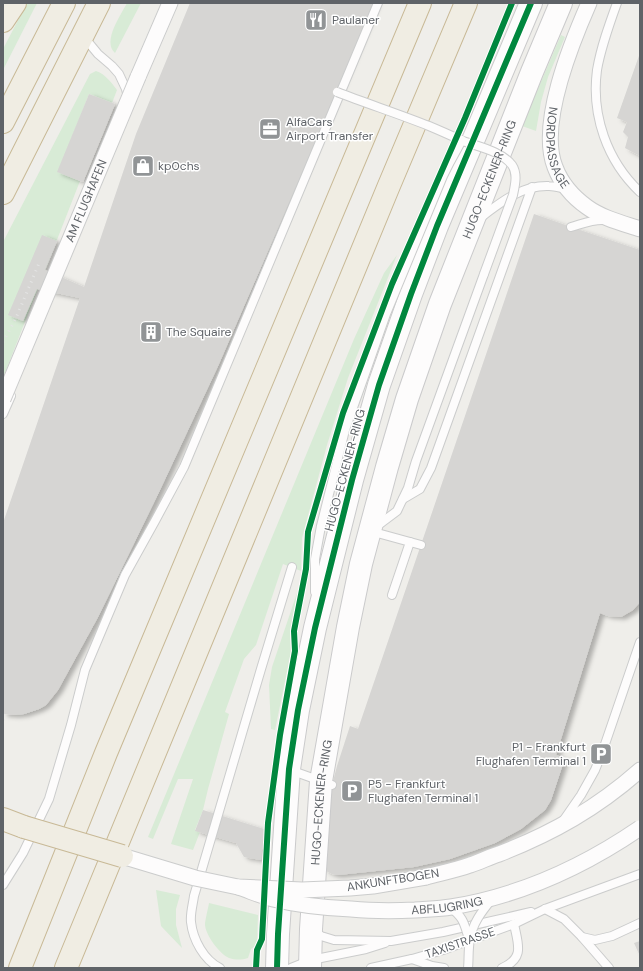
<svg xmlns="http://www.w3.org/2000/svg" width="643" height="971" font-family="'DM Sans',sans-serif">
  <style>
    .green { fill: #d8ebd6 }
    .building { fill: #d6d5d3; filter: url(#shadow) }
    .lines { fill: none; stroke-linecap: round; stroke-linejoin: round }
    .lane-casing { stroke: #cbcccc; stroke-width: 10 }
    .street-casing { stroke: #cbcccc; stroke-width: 17 }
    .secondary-casing { stroke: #cacacb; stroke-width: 24 }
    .highway-casing { stroke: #c8b996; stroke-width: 24 }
    .lane { stroke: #fdfcfc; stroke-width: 8 }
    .street { stroke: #fdfcfc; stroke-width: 15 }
    .secondary { stroke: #fdfcfc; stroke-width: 22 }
    .highway { stroke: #f0ede3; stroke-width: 22 }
    .rail { stroke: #e4e4e4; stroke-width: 3; stroke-dasharray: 1 5; stroke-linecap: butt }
    .lane-bridge-casing { stroke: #cbcccc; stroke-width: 10; stroke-linecap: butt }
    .street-bridge-casing { stroke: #cbcccc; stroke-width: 17; stroke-linecap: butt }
    .highway-bridge-casing { stroke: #c8b996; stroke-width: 24; stroke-linecap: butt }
    .lane-bridge { stroke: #fdfcfc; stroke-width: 8 }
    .street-bridge { stroke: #fdfcfc; stroke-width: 15 }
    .highway-bridge { stroke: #f0ede3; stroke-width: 22 }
    .cycleway-casing { stroke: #fff; stroke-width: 8 }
    .cycleway { stroke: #00873e; stroke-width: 6 }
    .labels { text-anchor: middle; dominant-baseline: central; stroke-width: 3; stroke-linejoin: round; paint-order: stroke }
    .poi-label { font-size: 12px; fill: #5f6368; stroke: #fff; text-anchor: start }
    .street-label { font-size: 12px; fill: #5f6368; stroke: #fff }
  </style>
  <defs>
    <filter id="shadow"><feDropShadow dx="4.5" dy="2.5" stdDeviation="2" flood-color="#0004"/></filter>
  </defs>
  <rect width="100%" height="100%" fill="#efeeea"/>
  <g class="green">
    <path d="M 27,3 L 37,3 L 3,70 L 3,49 Z"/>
    <path d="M 127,3 L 141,3 L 115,53 C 102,41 121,15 127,3 Z"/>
    <path d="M 561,35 L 565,37 L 548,77 L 541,102 L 536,131 L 522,126 Z"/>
    <path d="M 96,71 C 105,74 111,82 117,90 L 112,103 L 89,94 L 58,172 L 80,181 L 3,378 L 3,242 L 90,74 Z"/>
    <path d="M 397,255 L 348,378 L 327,445 L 302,538 L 301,571 L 283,564 L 256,645 L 244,659 L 225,712 L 229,714 L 208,789 L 203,810 L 195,830 L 200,832 L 193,850 L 171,844 L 193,779 L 178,779 L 153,839 L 148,837 L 354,339 L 384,273 Z"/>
    <path d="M 298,590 L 290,633 L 291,652 L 275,730 L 271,729 L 269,685 L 272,667 Z"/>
    <path d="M 156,890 L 180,895 L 176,909 L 176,925 L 182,948 L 161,926 Z"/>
    <path d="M 209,903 L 258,915 L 257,945 L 251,949 L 248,958 C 241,960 236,960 229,958 C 220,954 206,936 205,925 C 205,920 208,909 209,903 Z"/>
  </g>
  <g class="building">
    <path d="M 190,3 L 375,3 L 337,92 L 218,366 L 159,492 L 98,617 L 58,690 L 46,705 L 39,709 L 24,714 L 15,715 L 3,714 L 3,523 L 80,298 L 37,289 L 23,321 L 8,315 L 42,235 L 57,241 L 45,270 L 84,287 L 136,134 Z"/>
    <path d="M 640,53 L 640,156 L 625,148 L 628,137 L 623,132 L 627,122 L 617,118 Z"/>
    <path d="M 89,94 L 115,104 L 83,182 L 57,172 Z"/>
    <path d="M 534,214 L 571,227 L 640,250 L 640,602 L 633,610 L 621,617 L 608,616 L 600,613 L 556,755 L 565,758 L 551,800 L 545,810 L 521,829 L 495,843 L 450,859 L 414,867 L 338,875 L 332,874 L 326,871 L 322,866 L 332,785 L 337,766 L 350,726 L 358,729 Z"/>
    <path d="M 203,810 L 264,829 L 261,860 L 244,857 L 236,843 L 195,831 Z"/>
    <path d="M 640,941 L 640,956 L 634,943 Z"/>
  </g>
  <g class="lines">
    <g class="lane-casing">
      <g id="lane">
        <path d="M 617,3 C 609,25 601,47 597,70 C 591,115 607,161 640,192"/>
        <path d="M 84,37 L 98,54 L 112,66 L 119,74 L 126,89 L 128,97"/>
        <path d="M 480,218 C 501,202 522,185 549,186 C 555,186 561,188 567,189"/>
        <path d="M 571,227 C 582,224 592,219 605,220"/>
        <path d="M 3,414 L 11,396"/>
        <path d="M 403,499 L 420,489 L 431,468 L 532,187"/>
        <path d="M 377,526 L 397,511 L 408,488 L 416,461 L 484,274"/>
        <path d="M 370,531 L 421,545"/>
        <path d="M 315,592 L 315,559 L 321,526"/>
        <path d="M 392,595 L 410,542"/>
        <path d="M 290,770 L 332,785"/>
        <path d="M 563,821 L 581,795 L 595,770 L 603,750 L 640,642"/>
        <path d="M 3,885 L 23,853 L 49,799 L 71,725 L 85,670 L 125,575 L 155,521 L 184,467 L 378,3"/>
        <path d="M 545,909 L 564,919 L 582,937 L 595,940 L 612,936 L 640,923"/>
        <path d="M 313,931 L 321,936 L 334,940 L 391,941 L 443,932 L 531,912"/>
        <path d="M 582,937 L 609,968"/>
        <path d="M 412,959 L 432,966 L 444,968"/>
        <path d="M 220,968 C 204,960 193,940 191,922 C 190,914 193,904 194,896 L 261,669 L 292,567"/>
        <path d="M 291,968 L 311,960 L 366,949 L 385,943"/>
        <path d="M 371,968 L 412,959 L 443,950 L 514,924 L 545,909 L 640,874"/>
        <path d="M 502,968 C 525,958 518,944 514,924"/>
      </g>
    </g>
    <g class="street-casing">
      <g id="street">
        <path id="s1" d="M 589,3 C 571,44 538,124 555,167 C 561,183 573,197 587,207 C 602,218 622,223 640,229"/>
        <path d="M 138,77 L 170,3"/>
        <path d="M 426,877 C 441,873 456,870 470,865 C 480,862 489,857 499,854 C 553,833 597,808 640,770"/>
      </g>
    </g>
    <g class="secondary-casing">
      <g id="secondary">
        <path d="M 277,968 L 278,934 L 289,769 L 298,710 L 315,628 L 352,480 L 379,385 L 411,294 L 437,226 L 531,3"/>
        <path id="s2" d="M 310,968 L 311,929 L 321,781 L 348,627 L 361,564 L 387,467 L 407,399 L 440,304 L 532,72 L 561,3"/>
      </g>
    </g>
    <g class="highway-casing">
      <g id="highway">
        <path d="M 3,21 L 15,3"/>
        <path d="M 3,122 L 64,3"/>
        <path d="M 3,193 L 99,3"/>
        <path d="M 3,819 L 24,827"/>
        <path d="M 20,968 L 106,753 L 420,3"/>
        <path d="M 66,968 L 388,188 L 466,3"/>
      </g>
    </g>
    <use href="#lane" class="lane"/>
    <use href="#street" class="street"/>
    <use href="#secondary" class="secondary"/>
    <use href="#highway" class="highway"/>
    <g class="rail">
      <path d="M 3,342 L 16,318 L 40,261"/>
      <path d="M 3,720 L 5,714"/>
    </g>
    <g class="lane-bridge-casing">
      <g id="lane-bridge">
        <path d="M 337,92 C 368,104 399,114 429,126 C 441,131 452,136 463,141 C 479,147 501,151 512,165 C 518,174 515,185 513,195 L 484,274"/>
        <path d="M 321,526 L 345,430 L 366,371 L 386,314 L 443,176 L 450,162 L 462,140"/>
        <path d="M 450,907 C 464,918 464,923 469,939"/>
        <path d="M 468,968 C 469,959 468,949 470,940 C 472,924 482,911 492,899"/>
      </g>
    </g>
    <g class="street-bridge-casing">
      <g id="street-bridge">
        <path id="s3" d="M 3,399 L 138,77"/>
        <path d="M 122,856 L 195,878 L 238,887 L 302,890 L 350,888 L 373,886 L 426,877"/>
        <path id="s4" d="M 238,887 C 250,891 261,896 273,899 C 298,905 325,908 351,909 C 372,911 393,911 415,910 C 427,909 439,909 451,907 C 519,896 583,867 640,828"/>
      </g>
    </g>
    <g class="highway-bridge-casing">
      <path id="highway-bridge" d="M 24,827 L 122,856"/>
    </g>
    <use href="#lane-bridge" class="lane-bridge"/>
    <use href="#street-bridge" class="street-bridge"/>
    <use href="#highway-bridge" class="highway-bridge"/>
    <g class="cycleway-casing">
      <g id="cycleway">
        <path d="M 256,968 L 257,950 L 262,939 L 268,823 L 280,735 L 295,651 L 294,631 L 306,569 L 308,532 L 343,413 L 392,284 L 465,118 L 512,3"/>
        <path d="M 277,968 L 278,934 L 289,769 L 298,710 L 315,628 L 352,480 L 379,385 L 411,294 L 437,226 L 531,3"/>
      </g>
    </g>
    <use href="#cycleway" class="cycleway"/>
  </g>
  <defs>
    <g id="restaurant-square" transform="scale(1.15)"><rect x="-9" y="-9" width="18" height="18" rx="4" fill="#919496" stroke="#fff"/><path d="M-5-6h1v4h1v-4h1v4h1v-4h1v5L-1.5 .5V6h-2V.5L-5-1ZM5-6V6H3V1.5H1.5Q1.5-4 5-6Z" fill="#fff"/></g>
    <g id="office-square" transform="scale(1.15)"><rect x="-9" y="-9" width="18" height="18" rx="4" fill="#919496" stroke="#fff"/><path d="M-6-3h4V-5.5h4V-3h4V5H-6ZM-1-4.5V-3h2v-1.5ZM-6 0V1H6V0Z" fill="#fff"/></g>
    <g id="shop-square" transform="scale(1.15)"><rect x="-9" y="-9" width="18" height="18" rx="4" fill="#919496" stroke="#fff"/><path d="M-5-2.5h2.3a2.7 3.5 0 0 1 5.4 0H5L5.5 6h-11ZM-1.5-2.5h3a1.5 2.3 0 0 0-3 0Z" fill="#fff"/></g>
    <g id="building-square" transform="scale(1.15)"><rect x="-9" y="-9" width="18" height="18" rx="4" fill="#919496" stroke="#fff"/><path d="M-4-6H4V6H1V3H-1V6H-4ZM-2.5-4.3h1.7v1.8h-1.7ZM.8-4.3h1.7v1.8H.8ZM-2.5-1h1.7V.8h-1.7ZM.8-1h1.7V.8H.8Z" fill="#fff"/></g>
    <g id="parking-square" transform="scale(1.15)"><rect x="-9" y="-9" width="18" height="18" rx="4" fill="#919496" stroke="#fff"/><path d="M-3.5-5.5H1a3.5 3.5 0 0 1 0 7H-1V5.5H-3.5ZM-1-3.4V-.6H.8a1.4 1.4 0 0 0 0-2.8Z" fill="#fff"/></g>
  </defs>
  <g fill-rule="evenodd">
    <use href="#restaurant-square" x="316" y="20"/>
    <use href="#office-square" x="270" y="129"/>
    <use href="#shop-square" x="143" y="166"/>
    <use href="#building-square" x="151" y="332"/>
    <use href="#parking-square" x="601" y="754"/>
    <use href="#parking-square" x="352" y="791"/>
  </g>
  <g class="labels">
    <g class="poi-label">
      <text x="332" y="20">Paulaner</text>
      <text x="286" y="122">AlfaCars<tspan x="286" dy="14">Airport Transfer</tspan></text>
      <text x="158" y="166">kp0chs</text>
      <text x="166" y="332">The Squaire</text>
      <text x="586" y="747" text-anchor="end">P1 - Frankfurt<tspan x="586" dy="14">Flughafen Terminal 1</tspan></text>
      <text x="368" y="784">P5 - Frankfurt<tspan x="368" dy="14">Flughafen Terminal 1</tspan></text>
    </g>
    <g class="street-label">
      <text stroke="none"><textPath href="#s1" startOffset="152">NORDPASSAGE</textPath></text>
      <text stroke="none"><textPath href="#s2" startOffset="814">HUGO-ECKENER-RING</textPath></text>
      <text stroke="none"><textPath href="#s3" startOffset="215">AM FLUGHAFEN</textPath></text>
      <text transform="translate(345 470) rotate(-75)">HUGO-ECKENER-RING</text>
      <text stroke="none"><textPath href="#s2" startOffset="166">HUGO-ECKENER-RING</textPath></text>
      <text transform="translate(393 880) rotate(-9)">ANKUNFTBOGEN</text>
      <text stroke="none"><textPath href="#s4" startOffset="212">ABFLUGRING</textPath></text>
      <text transform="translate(460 943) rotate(-19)">TAXISTRASSE</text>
    </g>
  </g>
  <rect width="643" height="971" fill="none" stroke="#5f6368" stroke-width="8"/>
</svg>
